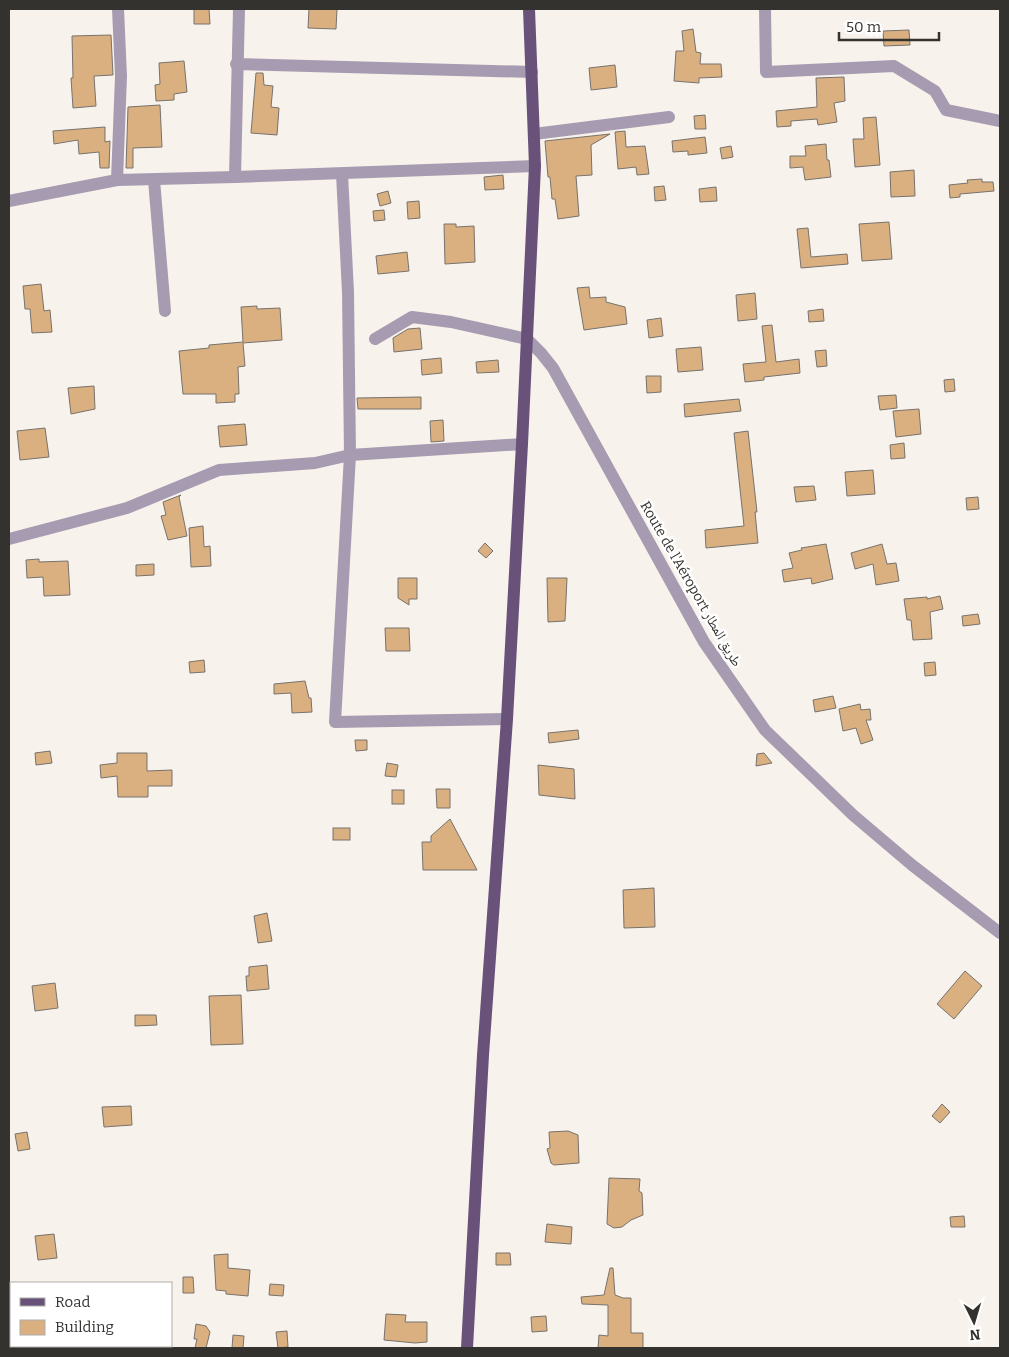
<svg xmlns="http://www.w3.org/2000/svg" width="1009" height="1357" font-family="Bitter,'Noto Naskh Arabic',serif">
  <style>
    .building { fill: #dab081; stroke: #77726c }
    .lines { fill: none; stroke-linecap: round; stroke-linejoin: round }
    .minor { stroke: #a79bb1; stroke-width: 12 }
    .major { stroke: #685279; stroke-width: 12 }
    .labels { text-anchor: middle; dominant-baseline: central; stroke-width: 5; stroke-linejoin: round; paint-order: stroke }
    .street-label { font-size: 14px; fill: #34322f; stroke: #fff }
  </style>
  <rect width="100%" height="100%" fill="#f8f2ec"/>
  <g class="building">
    <path d="M 194,9 L 209,9 L 210,24 L 194,24 Z"/>
    <path d="M 309,9 L 337,9 L 336,29 L 308,28 Z"/>
    <path d="M 693,29 L 696,52 L 701,53 L 700,64 L 721,64 L 722,77 L 699,78 L 699,83 L 674,81 L 676,51 L 684,51 L 682,31 Z"/>
    <path d="M 909,30 L 910,45 L 884,46 L 883,31 Z"/>
    <path d="M 111,35 L 113,75 L 94,76 L 96,106 L 73,108 L 71,78 L 73,78 L 72,36 Z"/>
    <path d="M 184,61 L 187,92 L 174,94 L 174,100 L 156,101 L 155,85 L 160,84 L 159,63 Z"/>
    <path d="M 615,65 L 617,87 L 591,90 L 589,68 Z"/>
    <path d="M 256,73 L 263,73 L 264,85 L 273,86 L 271,107 L 279,108 L 277,135 L 251,133 Z"/>
    <path d="M 844,77 L 845,101 L 834,103 L 837,122 L 818,125 L 817,119 L 791,121 L 791,126 L 777,127 L 776,111 L 817,107 L 816,78 Z"/>
    <path d="M 160,105 L 162,147 L 133,148 L 133,168 L 126,168 L 128,107 Z"/>
    <path d="M 705,115 L 706,129 L 695,129 L 694,116 Z"/>
    <path d="M 876,117 L 880,165 L 855,167 L 853,139 L 864,139 L 863,118 Z"/>
    <path d="M 105,127 L 105,142 L 110,141 L 109,168 L 100,168 L 99,152 L 79,154 L 78,140 L 54,144 L 53,131 Z"/>
    <path d="M 625,131 L 626,147 L 645,146 L 649,174 L 637,175 L 636,167 L 618,169 L 615,132 Z"/>
    <path d="M 610,134 L 591,145 L 592,175 L 576,176 L 579,216 L 558,219 L 555,199 L 552,199 L 550,177 L 548,177 L 545,141 Z"/>
    <path d="M 705,137 L 707,153 L 688,155 L 688,151 L 673,152 L 672,141 Z"/>
    <path d="M 826,144 L 827,160 L 829,160 L 831,177 L 805,180 L 803,167 L 790,168 L 790,156 L 806,156 L 805,146 Z"/>
    <path d="M 731,146 L 733,157 L 722,159 L 720,148 Z"/>
    <path d="M 914,170 L 915,196 L 891,197 L 890,172 Z"/>
    <path d="M 503,175 L 504,189 L 485,190 L 484,177 Z"/>
    <path d="M 982,179 L 982,182 L 993,182 L 994,191 L 960,194 L 960,197 L 950,198 L 949,185 L 968,183 L 967,180 Z"/>
    <path d="M 664,186 L 666,200 L 655,201 L 654,187 Z"/>
    <path d="M 716,187 L 717,201 L 700,202 L 699,189 Z"/>
    <path d="M 388,191 L 391,203 L 380,206 L 377,194 Z"/>
    <path d="M 419,201 L 420,218 L 408,219 L 407,202 Z"/>
    <path d="M 384,210 L 385,220 L 374,221 L 373,211 Z"/>
    <path d="M 889,222 L 892,259 L 862,261 L 859,224 Z"/>
    <path d="M 444,224 L 456,224 L 456,227 L 474,226 L 475,262 L 445,264 Z"/>
    <path d="M 808,228 L 811,257 L 847,254 L 848,264 L 801,268 L 797,229 Z"/>
    <path d="M 407,252 L 409,271 L 378,274 L 376,256 Z"/>
    <path d="M 41,284 L 44,311 L 50,310 L 52,332 L 32,333 L 30,309 L 25,309 L 23,286 Z"/>
    <path d="M 589,287 L 590,298 L 606,297 L 606,302 L 625,307 L 627,324 L 584,330 L 577,288 Z"/>
    <path d="M 755,293 L 757,319 L 738,321 L 736,295 Z"/>
    <path d="M 257,306 L 257,309 L 280,308 L 282,340 L 243,343 L 245,366 L 238,367 L 239,394 L 235,394 L 235,402 L 216,403 L 216,394 L 183,394 L 179,351 L 209,348 L 209,345 L 243,342 L 241,307 Z"/>
    <path d="M 823,309 L 824,321 L 809,322 L 808,311 Z"/>
    <path d="M 661,318 L 663,336 L 649,338 L 647,320 Z"/>
    <path d="M 772,325 L 776,362 L 799,359 L 800,373 L 764,377 L 764,380 L 745,382 L 743,364 L 766,362 L 762,326 Z"/>
    <path d="M 420,328 L 422,349 L 394,352 L 393,338 L 408,329 Z"/>
    <path d="M 701,347 L 703,370 L 678,372 L 676,349 Z"/>
    <path d="M 826,350 L 827,366 L 817,367 L 815,351 Z"/>
    <path d="M 441,358 L 442,373 L 422,375 L 421,360 Z"/>
    <path d="M 498,360 L 499,372 L 477,373 L 476,362 Z"/>
    <path d="M 646,376 L 661,376 L 661,392 L 647,393 Z"/>
    <path d="M 954,379 L 955,391 L 945,392 L 944,380 Z"/>
    <path d="M 94,386 L 95,409 L 71,414 L 68,388 Z"/>
    <path d="M 896,395 L 897,408 L 880,410 L 878,396 Z"/>
    <path d="M 421,397 L 421,409 L 358,409 L 357,398 Z"/>
    <path d="M 739,399 L 741,411 L 685,417 L 684,404 Z"/>
    <path d="M 919,409 L 921,434 L 896,437 L 893,411 Z"/>
    <path d="M 443,420 L 444,441 L 431,442 L 430,421 Z"/>
    <path d="M 245,424 L 247,445 L 220,447 L 218,426 Z"/>
    <path d="M 45,428 L 49,457 L 20,460 L 17,431 Z"/>
    <path d="M 748,431 L 757,512 L 755,512 L 758,543 L 706,548 L 705,530 L 744,526 L 734,433 Z"/>
    <path d="M 904,443 L 905,458 L 891,459 L 890,445 Z"/>
    <path d="M 873,470 L 875,494 L 847,496 L 845,472 Z"/>
    <path d="M 814,486 L 816,500 L 796,502 L 794,487 Z"/>
    <path d="M 181,495 L 179,497 L 187,536 L 168,540 L 161,516 L 166,515 L 163,502 Z"/>
    <path d="M 978,497 L 979,509 L 967,510 L 966,498 Z"/>
    <path d="M 203,526 L 204,547 L 210,546 L 211,566 L 191,567 L 189,528 Z"/>
    <path d="M 485,543 L 493,551 L 486,558 L 478,551 Z"/>
    <path d="M 826,544 L 833,579 L 812,584 L 811,578 L 784,582 L 782,570 L 793,568 L 789,553 L 802,550 L 801,548 Z"/>
    <path d="M 882,544 L 887,564 L 896,563 L 899,581 L 876,585 L 873,564 L 855,569 L 851,553 Z"/>
    <path d="M 39,559 L 39,562 L 68,561 L 70,595 L 44,596 L 43,577 L 27,578 L 26,560 Z"/>
    <path d="M 154,564 L 154,575 L 136,576 L 136,565 Z"/>
    <path d="M 398,578 L 417,578 L 417,599 L 409,599 L 409,605 L 398,598 Z"/>
    <path d="M 547,578 L 567,578 L 565,621 L 548,622 Z"/>
    <path d="M 940,596 L 943,609 L 930,612 L 932,639 L 913,640 L 911,620 L 907,620 L 904,599 L 927,597 L 927,599 Z"/>
    <path d="M 978,614 L 980,624 L 963,626 L 962,616 Z"/>
    <path d="M 385,628 L 409,628 L 410,651 L 386,651 Z"/>
    <path d="M 204,660 L 205,672 L 190,673 L 189,662 Z"/>
    <path d="M 935,662 L 936,675 L 925,676 L 924,663 Z"/>
    <path d="M 305,681 L 309,698 L 311,698 L 312,712 L 292,713 L 291,693 L 274,694 L 274,684 Z"/>
    <path d="M 833,696 L 836,708 L 815,712 L 813,700 Z"/>
    <path d="M 860,704 L 861,710 L 870,709 L 871,720 L 866,720 L 873,740 L 861,744 L 856,728 L 843,731 L 839,709 Z"/>
    <path d="M 578,730 L 579,739 L 549,743 L 548,733 Z"/>
    <path d="M 355,740 L 367,740 L 367,750 L 356,751 Z"/>
    <path d="M 50,751 L 52,763 L 36,765 L 35,753 Z"/>
    <path d="M 117,753 L 147,753 L 147,771 L 172,770 L 172,786 L 148,786 L 148,797 L 118,797 L 117,776 L 101,778 L 100,765 L 117,763 Z"/>
    <path d="M 764,753 L 772,763 L 756,766 L 757,754 Z"/>
    <path d="M 387,763 L 398,765 L 396,777 L 385,776 Z"/>
    <path d="M 538,765 L 574,769 L 575,799 L 539,795 Z"/>
    <path d="M 436,789 L 450,789 L 450,808 L 437,808 Z"/>
    <rect x="392" y="790" width="12" height="14"/>
    <path d="M 450,819 L 477,870 L 423,870 L 422,842 L 431,842 L 431,836 Z"/>
    <rect x="333" y="828" width="17" height="12"/>
    <path d="M 654,888 L 655,927 L 624,928 L 623,890 Z"/>
    <path d="M 267,913 L 272,941 L 258,943 L 254,916 Z"/>
    <path d="M 267,965 L 269,989 L 247,991 L 246,976 L 249,976 L 249,967 Z"/>
    <path d="M 965,971 L 982,986 L 954,1019 L 937,1004 Z"/>
    <path d="M 55,983 L 58,1008 L 35,1011 L 32,986 Z"/>
    <path d="M 241,995 L 243,1044 L 211,1045 L 209,996 Z"/>
    <path d="M 135,1015 L 156,1015 L 157,1025 L 135,1026 Z"/>
    <path d="M 942,1104 L 950,1112 L 940,1123 L 932,1116 Z"/>
    <path d="M 131,1106 L 132,1125 L 104,1127 L 102,1107 Z"/>
    <path d="M 568,1131 L 578,1135 L 579,1163 L 554,1165 L 551,1163 L 547,1149 L 550,1148 L 549,1132 Z"/>
    <path d="M 27,1132 L 30,1149 L 18,1151 L 15,1134 Z"/>
    <path d="M 609,1178 L 640,1179 L 639,1191 L 642,1193 L 643,1215 L 631,1220 L 622,1227 L 614,1228 L 607,1224 Z"/>
    <path d="M 964,1216 L 965,1227 L 951,1227 L 950,1217 Z"/>
    <path d="M 547,1224 L 572,1227 L 571,1244 L 545,1242 Z"/>
    <path d="M 54,1234 L 57,1258 L 38,1260 L 35,1236 Z"/>
    <path d="M 496,1253 L 510,1253 L 511,1265 L 496,1265 Z"/>
    <path d="M 228,1254 L 228,1268 L 250,1270 L 248,1296 L 226,1294 L 226,1291 L 216,1290 L 214,1255 Z"/>
    <path d="M 610,1268 L 613,1268 L 615,1295 L 623,1298 L 631,1298 L 631,1333 L 643,1333 L 643,1348 L 598,1348 L 599,1335 L 608,1336 L 608,1305 L 582,1304 L 581,1297 L 604,1295 Z"/>
    <path d="M 183,1277 L 193,1277 L 194,1293 L 183,1293 Z"/>
    <path d="M 270,1284 L 284,1285 L 283,1296 L 269,1295 Z"/>
    <path d="M 386,1314 L 406,1315 L 405,1322 L 427,1322 L 427,1342 L 415,1343 L 384,1340 Z"/>
    <path d="M 546,1316 L 547,1331 L 532,1332 L 531,1317 Z"/>
    <path d="M 196,1324 L 206,1326 L 210,1332 L 206,1348 L 195,1348 L 197,1339 L 194,1339 Z"/>
    <path d="M 287,1331 L 288,1347 L 278,1348 L 276,1332 Z"/>
    <path d="M 233,1335 L 244,1336 L 243,1348 L 232,1348 Z"/>
  </g>
  <g class="lines">
    <g class="minor">
      <path d="M 765,9 L 766,72 L 894,66 L 935,91 L 946,110 L 1000,121"/>
      <path d="M 236,64 L 532,72"/>
      <path d="M 534,134 L 669,117"/>
      <path d="M 342,174 L 348,292 L 350,455 L 335,722 L 507,719"/>
      <path d="M 235,177 L 239,9"/>
      <path d="M 117,180 L 121,76 L 118,9"/>
      <path d="M 154,180 L 165,311"/>
      <path d="M 9,201 L 117,180 L 235,177 L 535,166"/>
      <path d="M 375,339 L 412,317 L 451,322 L 527,339 L 541,353 L 553,368 L 704,642 L 765,730 L 853,815 L 912,865 L 1000,933"/>
      <path d="M 9,539 L 127,508 L 219,470 L 315,463 L 350,455 L 522,444"/>
    </g>
    <path class="major" d="M 467,1348 L 483,1055 L 507,719 L 522,444 L 535,166 L 529,9"/>
  </g>
  <g class="labels">
    <g class="street-label">
      <text transform="translate(691 584) rotate(60)">Route de l'Aéroport طريق المطار</text>
    </g>
  </g>
  <rect width="1009" height="1357" fill="none" stroke="#34322f" stroke-width="20"/>
  <rect x="10" y="1282" width="162" height="65" fill="#ffffff" stroke="#aeadac"/>
  <rect x="20" y="1298" width="25" height="8" fill="#685279" stroke="#aeadac"/>
  <text x="55" y="1307" font-size="15" fill="#34322f">Road</text>
  <rect x="20" y="1320" width="25" height="15" fill="#dab081" stroke="#aeadac"/>
  <text x="55" y="1332" font-size="15" fill="#34322f">Building</text>
  <g transform="translate(974 1322) rotate(175)" stroke="#ffffff" stroke-width="4" paint-order="stroke">
  <path d="M0-4L9 19L0 12L-9 19Z" fill="#34322f"/>
  <text y="-8" font-size="14" font-weight="bold" text-anchor="middle" fill="#34322f">N</text>
  </g>
  <path d="M839 32v8h100v-8" fill="none" stroke="#34322f" stroke-width="2.5"/>
  <text x="846" y="32" font-size="15" fill="#34322f" stroke="#ffffff" stroke-width="4" paint-order="stroke">50 m</text>
</svg>
